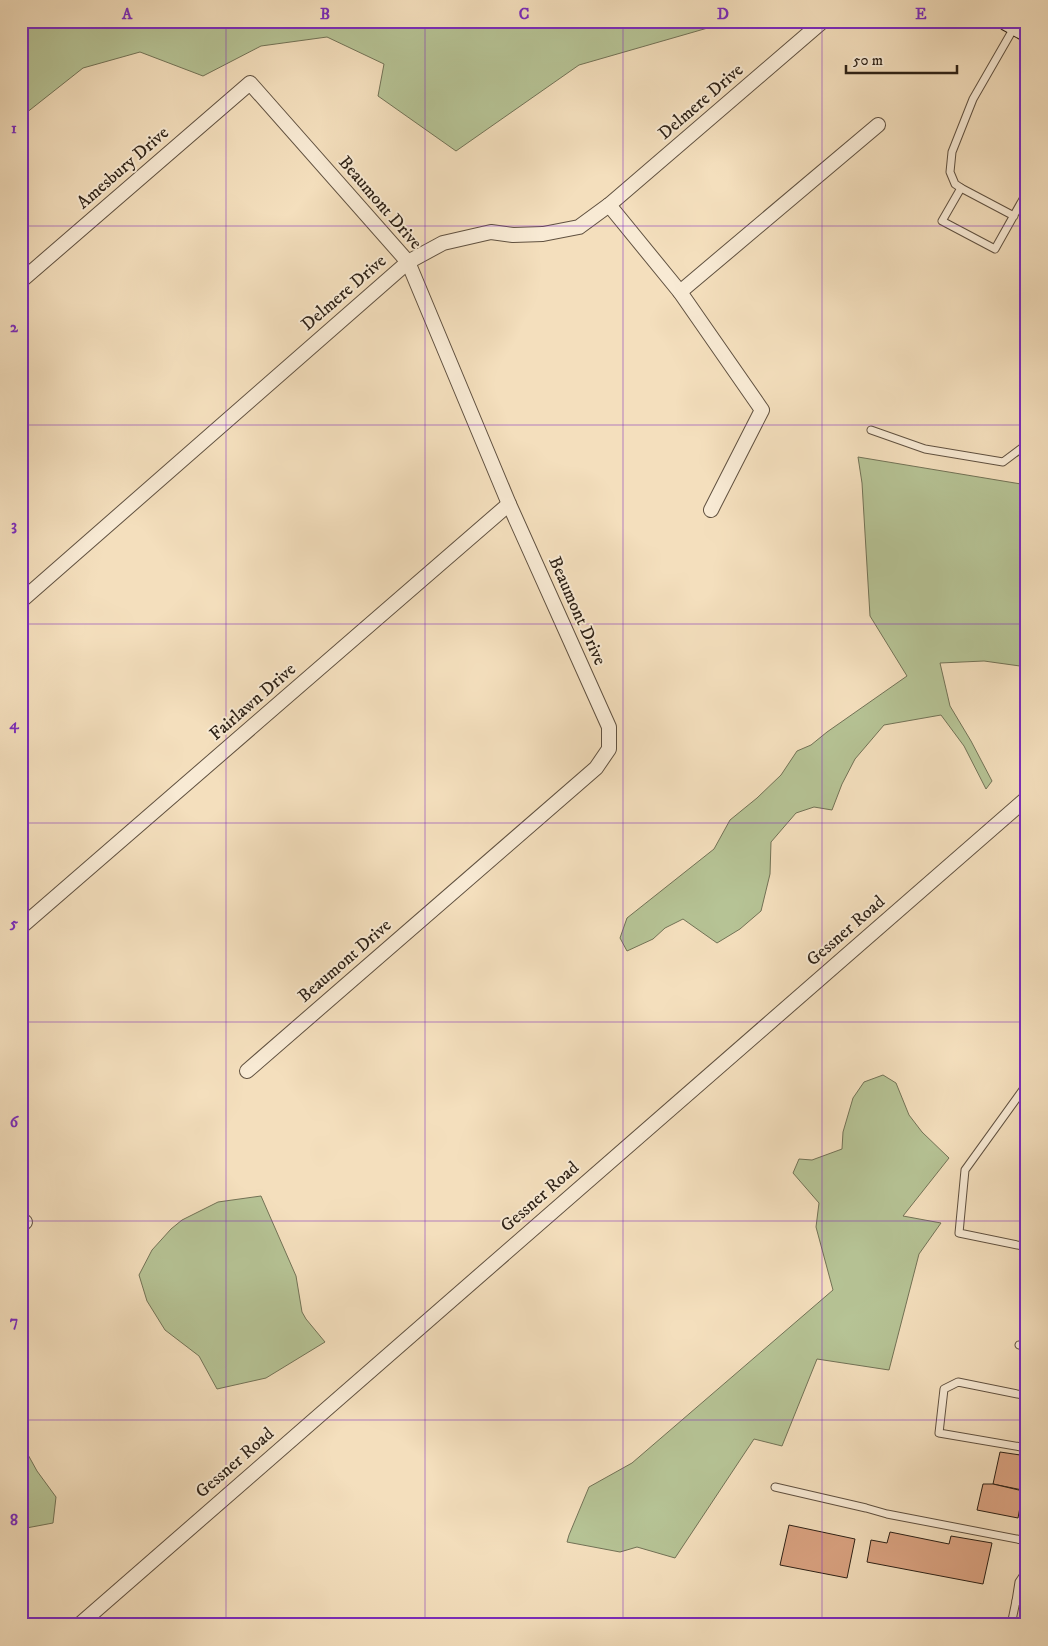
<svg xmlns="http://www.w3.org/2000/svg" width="1048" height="1646" font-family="'IM FELL DW Pica',serif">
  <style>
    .green { fill: #b6c395; stroke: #727256 }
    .building { fill: #dba483; stroke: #2e2217 }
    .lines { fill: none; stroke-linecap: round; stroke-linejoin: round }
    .service-casing { stroke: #605140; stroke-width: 9 }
    .minor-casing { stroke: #605140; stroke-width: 16 }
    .secondary-casing { stroke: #2e2217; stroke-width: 21 }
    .service { stroke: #f8ead4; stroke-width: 7 }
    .minor { stroke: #f8ead4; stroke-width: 14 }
    .secondary { stroke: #f8ead4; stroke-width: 19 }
    .grid { fill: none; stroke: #7b2cbf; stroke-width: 1; stroke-opacity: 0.55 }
    .labels { text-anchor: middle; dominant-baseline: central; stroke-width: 4; stroke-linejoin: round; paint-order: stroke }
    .street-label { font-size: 18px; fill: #2e2217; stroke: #f8ead4 }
    .neatline { fill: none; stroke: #7b2cbf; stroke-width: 2 }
    .grid-label { font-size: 16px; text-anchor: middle; font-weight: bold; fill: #7b2cbf }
  </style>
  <rect width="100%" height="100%" fill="#f4dfbd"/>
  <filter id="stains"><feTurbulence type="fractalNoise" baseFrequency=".004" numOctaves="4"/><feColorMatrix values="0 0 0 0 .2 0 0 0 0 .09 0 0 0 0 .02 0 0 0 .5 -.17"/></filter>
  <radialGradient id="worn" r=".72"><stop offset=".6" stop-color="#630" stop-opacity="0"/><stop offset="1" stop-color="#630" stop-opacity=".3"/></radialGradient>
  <g class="green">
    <path d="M 21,21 L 732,21 L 579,65 L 456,151 L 378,96 L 384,64 L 327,37 L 261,46 L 203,76 L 140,52 L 83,68 L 21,117 Z"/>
    <path d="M 858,457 L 1027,485 L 1027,667 L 984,661 L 940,663 L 950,706 L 971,741 L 992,781 L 986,789 L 964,746 L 941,715 L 884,725 L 855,759 L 842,784 L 832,810 L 814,807 L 796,813 L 771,842 L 770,874 L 761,911 L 740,929 L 717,943 L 683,919 L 665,928 L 653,939 L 627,951 L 620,938 L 627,918 L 714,849 L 730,820 L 757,798 L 781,775 L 797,751 L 811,745 L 827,732 L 907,676 L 870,616 L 862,483 Z"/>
    <path d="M 883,1075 L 896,1083 L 909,1115 L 922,1132 L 949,1158 L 903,1216 L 941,1223 L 919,1254 L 889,1370 L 817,1359 L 782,1446 L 754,1439 L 675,1558 L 637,1547 L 620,1552 L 567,1542 L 569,1535 L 589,1487 L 632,1463 L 833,1290 L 816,1227 L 819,1203 L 793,1173 L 799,1159 L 812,1160 L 842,1149 L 843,1132 L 853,1098 L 864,1082 Z"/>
    <path d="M 261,1196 L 296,1276 L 302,1312 L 306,1319 L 325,1342 L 266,1378 L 217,1389 L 199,1356 L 165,1330 L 147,1301 L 139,1275 L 152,1250 L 171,1229 L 182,1220 L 218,1202 Z"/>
    <path d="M 21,1442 L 37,1471 L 56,1497 L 53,1523 L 21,1529 Z"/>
  </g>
  <g class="building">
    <path d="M 1000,1452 L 1027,1456 L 1027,1491 L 993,1484 Z"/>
    <path d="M 983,1484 L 993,1484 L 1023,1491 L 1018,1518 L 977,1510 Z"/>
    <path d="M 789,1525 L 855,1539 L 847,1578 L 780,1565 Z"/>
    <path d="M 890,1532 L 949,1544 L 951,1536 L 992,1543 L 983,1584 L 867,1562 L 871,1540 L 887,1543 Z"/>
  </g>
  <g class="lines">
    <g class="service-casing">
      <g id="service">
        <path d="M 961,188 L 955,184 L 950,172 L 952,152 L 973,99 L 1015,26"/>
        <path d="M 1014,216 L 961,188 L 942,221 L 995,249 L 1027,192"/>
        <path d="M 871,430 L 925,449 L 1003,462 L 1027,444"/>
        <path d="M 1027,1084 L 965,1170 L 959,1233 L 1027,1247"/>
        <path d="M 1019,1345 L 1027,1346"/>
        <path d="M 1027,1396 L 958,1382 L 944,1389 L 939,1433 L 1027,1448"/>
        <path d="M 775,1487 L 866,1508 L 887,1514 L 1027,1541"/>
        <path d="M 1016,1601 L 1019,1582 L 1027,1570"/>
        <path d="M 1011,1625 L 1016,1601 L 1027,1602"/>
      </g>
    </g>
    <g class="minor-casing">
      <g id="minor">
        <path d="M 609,205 L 680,292 L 762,410 L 711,510"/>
        <path d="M 21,281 L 250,83 L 408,262 L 509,504 L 609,727 L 609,749 L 596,768 L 247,1071"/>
        <path d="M 680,292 L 878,125"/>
        <path d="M 21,601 L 408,262 L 443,243 L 491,232 L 513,235 L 543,234 L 579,227 L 609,205 L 823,21"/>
        <path d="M 21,927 L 509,504"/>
        <path d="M 21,1225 L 25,1222"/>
        <path d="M 79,1625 L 1027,798"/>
      </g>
    </g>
    <g class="secondary-casing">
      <path id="secondary" d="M 1007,21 L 1027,32"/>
    </g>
    <use href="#service" class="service"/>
    <use href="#minor" class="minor"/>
    <use href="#secondary" class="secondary"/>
  </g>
  <path class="grid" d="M 226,21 L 226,1625M 425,21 L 425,1625M 623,21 L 623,1625M 822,21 L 822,1625M 21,226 L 1027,226M 21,425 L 1027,425M 21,624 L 1027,624M 21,823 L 1027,823M 21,1022 L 1027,1022M 21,1221 L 1027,1221M 21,1420 L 1027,1420"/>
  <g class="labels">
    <g class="street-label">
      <text transform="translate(701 102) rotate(-41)">Delmere Drive</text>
      <text transform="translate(123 168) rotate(-41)">Amesbury Drive</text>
      <text transform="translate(380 203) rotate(49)">Beaumont Drive</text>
      <text transform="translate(344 293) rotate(-41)">Delmere Drive</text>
      <text transform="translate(577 611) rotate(66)">Beaumont Drive</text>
      <text transform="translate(253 702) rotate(-41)">Fairlawn Drive</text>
      <text transform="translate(846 931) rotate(-41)">Gessner Road</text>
      <text transform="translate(345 961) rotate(-41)">Beaumont Drive</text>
      <text transform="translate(540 1197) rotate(-41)">Gessner Road</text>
      <text transform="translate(235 1463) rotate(-41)">Gessner Road</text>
    </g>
  </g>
  <rect width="1048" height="1646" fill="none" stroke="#f4dfbd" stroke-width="55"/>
  <path d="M846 65v8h111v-8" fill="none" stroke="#2e2217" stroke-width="2.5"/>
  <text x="853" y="65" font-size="15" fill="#2e2217" stroke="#f8ead4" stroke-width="4" paint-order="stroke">50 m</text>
  <rect x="28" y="28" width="992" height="1590" class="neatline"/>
  <g class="grid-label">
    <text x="127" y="19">A</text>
    <text x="325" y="19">B</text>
    <text x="524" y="19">C</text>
    <text x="723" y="19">D</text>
    <text x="921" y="19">E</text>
    <text x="14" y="133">1</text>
    <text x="14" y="332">2</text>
    <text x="14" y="530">3</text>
    <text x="14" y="729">4</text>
    <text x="14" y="928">5</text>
    <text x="14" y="1127">6</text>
    <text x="14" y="1326">7</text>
    <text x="14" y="1525">8</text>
  </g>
  <rect width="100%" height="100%" filter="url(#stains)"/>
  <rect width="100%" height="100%" fill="url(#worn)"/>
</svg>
